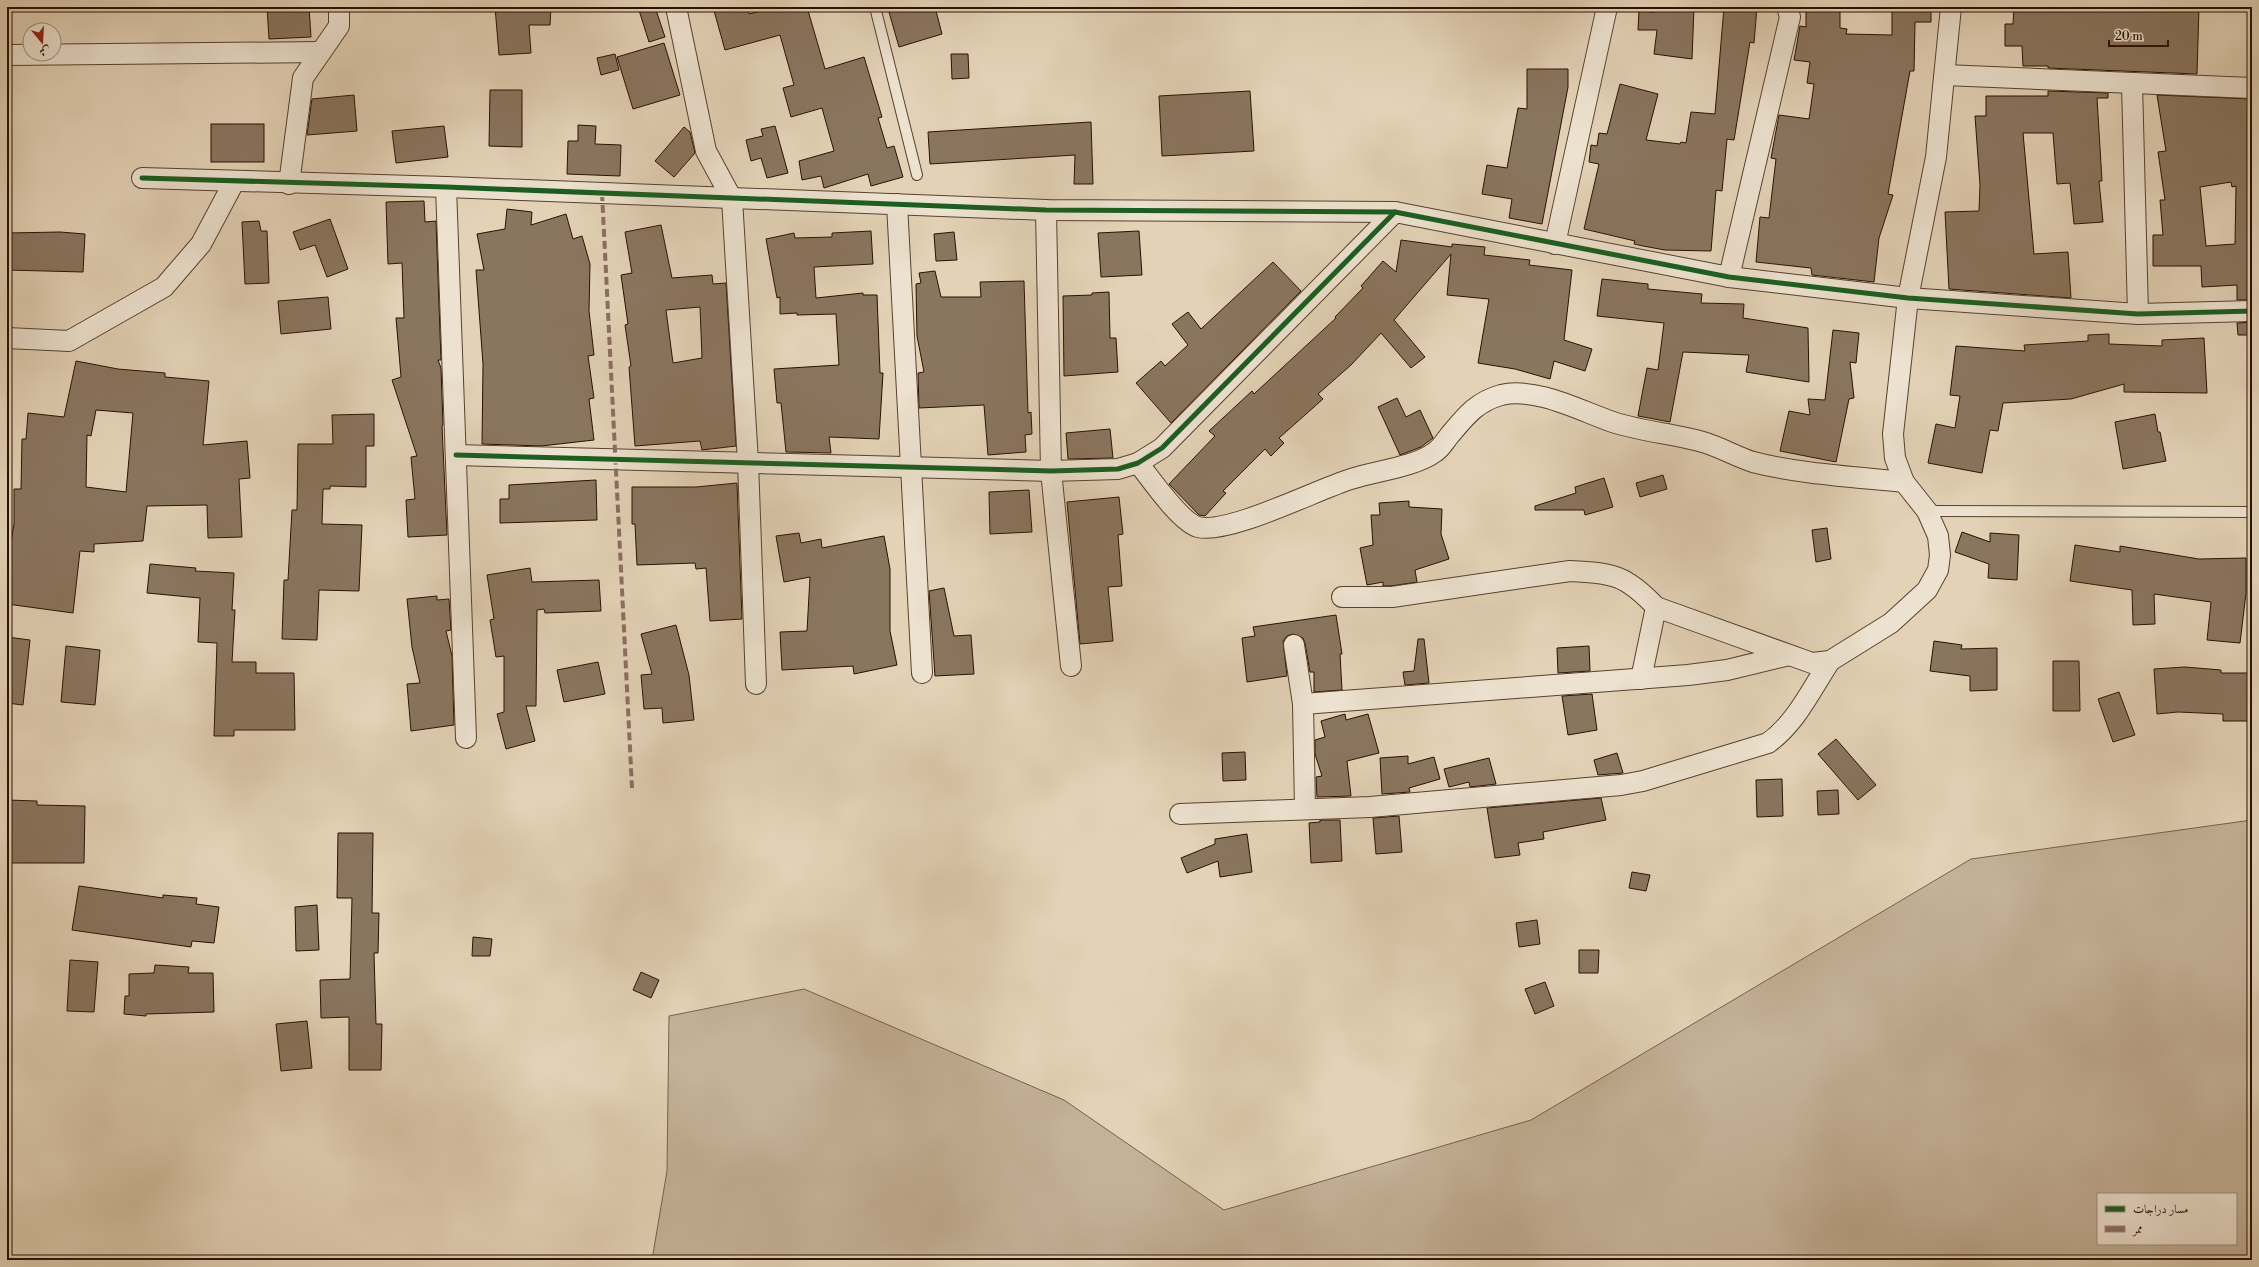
<svg xmlns="http://www.w3.org/2000/svg" width="2259" height="1267" font-family="'Libre Bodoni',Amiri,serif">
  <style>
    .green { fill: #c4b197; stroke: #77614c; fill-rule: evenodd }
    .building { fill: #8a755f; stroke: #2a1100; fill-rule: evenodd }
    .lines { fill: none; stroke-linecap: round; stroke-linejoin: round }
    .service-casing { stroke: #58412e; stroke-width: 12 }
    .minor-casing { stroke: #58412e; stroke-width: 22 }
    .service { stroke: #ede2d0; stroke-width: 10 }
    .minor { stroke: #ede2d0; stroke-width: 20 }
    .quiet { stroke: #8d6e63; stroke-width: 4; stroke-dasharray: 8 4; stroke-linecap: butt }
    .cycleway-casing { stroke: #ede2d0; stroke-width: 8 }
    .cycleway { stroke: #1b5e20; stroke-width: 5 }
  </style>
  <rect width="100%" height="100%" fill="#e3d2b6"/>
  <filter id="stains"><feTurbulence type="fractalNoise" baseFrequency=".005" numOctaves="4"/><feColorMatrix values="0 0 0 0 .2 0 0 0 0 .09 0 0 0 0 .02 0 0 0 .5 -.17"/></filter>
  <radialGradient id="worn" r=".72"><stop offset=".6" stop-color="#630" stop-opacity="0"/><stop offset="1" stop-color="#630" stop-opacity=".3"/></radialGradient>
  <path class="green" d="M 2252,820 L 2252,1260 L 652,1260 L 667,1171 L 669,1016 L 804,989 L 1064,1100 L 1224,1210 L 1531,1120 L 1971,859 ZM 2098,1194 L 2236,1194 L 2236,1244 L 2098,1244 Z"/>
  <g class="building">
    <path d="M 267,7 L 309,7 L 311,37 L 269,39 Z"/>
    <path d="M 495,7 L 551,7 L 550,25 L 529,25 L 531,53 L 499,55 Z"/>
    <path d="M 638,7 L 655,7 L 665,37 L 649,42 Z"/>
    <path d="M 713,7 L 747,7 L 749,14 L 778,7 L 807,7 L 825,69 L 864,57 L 882,117 L 878,118 L 887,148 L 894,146 L 903,177 L 871,186 L 868,174 L 824,188 L 821,176 L 802,180 L 799,161 L 834,151 L 822,108 L 791,117 L 783,88 L 794,85 L 780,35 L 725,50 Z"/>
    <path d="M 906,7 L 935,7 L 942,34 L 899,47 L 889,12 Z"/>
    <path d="M 1654,7 L 1694,7 L 1692,59 L 1654,54 L 1657,30 L 1638,30 L 1639,11 L 1654,12 Z"/>
    <path d="M 1724,7 L 1757,7 L 1754,43 L 1750,42 L 1734,140 L 1727,139 L 1722,191 L 1716,190 L 1711,251 L 1665,250 L 1643,246 L 1634,244 L 1635,241 L 1584,229 L 1599,164 L 1589,162 L 1591,145 L 1597,146 L 1599,133 L 1607,134 L 1620,84 L 1658,94 L 1646,140 L 1680,144 L 1681,142 L 1686,143 L 1691,112 L 1715,114 Z"/>
    <path d="M 1806,7 L 1840,7 L 1840,28 L 1847,29 L 1846,34 L 1892,35 L 1892,7 L 1931,7 L 1931,22 L 1915,22 L 1914,71 L 1910,71 L 1888,194 L 1893,195 L 1879,238 L 1874,282 L 1812,275 L 1811,268 L 1756,262 L 1760,217 L 1769,218 L 1776,159 L 1771,158 L 1779,115 L 1809,119 L 1814,84 L 1807,83 L 1810,62 L 1794,60 L 1800,26 L 1806,27 Z"/>
    <path d="M 2014,7 L 2199,7 L 2197,74 L 2048,68 L 2048,66 L 2023,66 L 2022,46 L 2005,46 L 2005,24 L 2013,24 Z"/>
    <path d="M 664,43 L 680,95 L 633,109 L 617,57 Z"/>
    <path d="M 615,54 L 619,70 L 601,75 L 597,58 Z"/>
    <path d="M 951,54 L 968,54 L 969,78 L 952,79 Z"/>
    <path d="M 1527,69 L 1568,69 L 1568,87 L 1542,224 L 1509,218 L 1512,199 L 1482,194 L 1487,165 L 1507,168 L 1518,108 L 1527,109 Z"/>
    <path d="M 490,90 L 522,90 L 522,147 L 489,146 Z"/>
    <path d="M 1250,91 L 1254,151 L 1162,156 L 1159,96 Z"/>
    <path d="M 2048,91 L 2108,93 L 2108,98 L 2097,98 L 2102,181 L 2099,181 L 2103,222 L 2074,224 L 2070,183 L 2057,184 L 2053,133 L 2023,133 L 2034,254 L 2068,252 L 2071,298 L 1949,289 L 1945,212 L 1979,211 L 1980,185 L 1975,116 L 1986,116 L 1986,96 L 2048,96 Z"/>
    <path d="M 354,95 L 357,131 L 307,135 L 312,99 Z"/>
    <path d="M 2157,95 L 2252,99 L 2252,300 L 2237,300 L 2237,285 L 2202,287 L 2201,266 L 2153,266 L 2153,235 L 2163,235 L 2160,200 L 2165,200 L 2158,152 L 2166,151 ZM 2231,182 L 2232,187 L 2236,186 L 2235,244 L 2206,246 L 2200,187 Z"/>
    <path d="M 1091,122 L 1093,184 L 1074,184 L 1075,155 L 930,164 L 928,132 Z"/>
    <rect x="211" y="124" width="53" height="38"/>
    <path d="M 578,125 L 596,126 L 595,144 L 621,145 L 620,176 L 567,174 L 568,141 L 578,141 Z"/>
    <path d="M 444,126 L 448,157 L 396,163 L 392,131 Z"/>
    <path d="M 775,126 L 788,173 L 767,178 L 761,158 L 751,161 L 746,140 L 763,136 L 761,129 Z"/>
    <path d="M 684,127 L 690,132 L 695,153 L 674,177 L 655,161 Z"/>
    <path d="M 424,201 L 425,222 L 436,221 L 441,360 L 438,360 L 441,368 L 443,425 L 442,426 L 447,535 L 408,537 L 406,500 L 415,499 L 411,457 L 417,456 L 392,380 L 401,377 L 396,318 L 404,318 L 402,263 L 388,264 L 386,202 Z"/>
    <path d="M 507,209 L 532,212 L 531,225 L 566,214 L 573,239 L 582,236 L 590,264 L 589,311 L 594,355 L 588,356 L 594,398 L 589,399 L 594,440 L 541,446 L 482,444 L 483,364 L 476,270 L 484,270 L 477,234 L 505,229 Z"/>
    <path d="M 330,219 L 348,269 L 327,277 L 315,245 L 300,250 L 293,232 Z"/>
    <path d="M 259,221 L 261,231 L 267,231 L 269,283 L 245,284 L 242,222 Z"/>
    <path d="M 661,225 L 672,278 L 712,275 L 713,284 L 726,283 L 736,446 L 702,450 L 700,441 L 635,446 L 629,367 L 631,366 L 625,325 L 628,324 L 621,275 L 632,273 L 625,232 ZM 700,307 L 702,358 L 673,363 L 666,310 Z"/>
    <path d="M 871,231 L 873,264 L 814,267 L 816,298 L 863,293 L 863,295 L 877,295 L 880,373 L 883,373 L 879,439 L 829,437 L 831,453 L 786,452 L 781,403 L 777,403 L 774,369 L 839,365 L 836,314 L 797,315 L 797,313 L 780,314 L 780,297 L 777,298 L 766,239 L 794,233 L 795,238 L 832,237 L 832,233 Z"/>
    <path d="M 1139,231 L 1142,275 L 1101,277 L 1098,233 Z"/>
    <path d="M 60,232 L 85,234 L 83,272 L 7,270 L 7,233 Z"/>
    <path d="M 954,232 L 957,260 L 936,261 L 934,234 Z"/>
    <path d="M 1401,240 L 1452,247 L 1452,244 L 1485,247 L 1484,255 L 1530,260 L 1529,265 L 1572,270 L 1564,340 L 1592,349 L 1585,371 L 1554,361 L 1550,379 L 1515,369 L 1478,363 L 1489,299 L 1447,295 L 1451,254 L 1394,320 L 1425,357 L 1411,368 L 1381,333 L 1351,365 L 1318,394 L 1323,399 L 1279,438 L 1284,443 L 1271,456 L 1265,449 L 1223,491 L 1226,493 L 1205,516 L 1199,515 L 1169,484 L 1215,436 L 1209,431 L 1252,391 L 1254,394 L 1336,318 L 1335,317 L 1363,288 L 1361,286 L 1383,261 L 1396,272 Z"/>
    <path d="M 1273,262 L 1301,291 L 1171,423 L 1136,383 L 1161,361 L 1165,366 L 1188,345 L 1172,324 L 1188,312 L 1201,329 Z"/>
    <path d="M 935,271 L 941,297 L 981,297 L 980,282 L 1024,281 L 1028,413 L 1031,412 L 1032,434 L 1025,435 L 1026,452 L 988,455 L 984,405 L 919,408 L 918,373 L 924,372 L 917,336 L 916,284 L 921,283 L 919,273 Z"/>
    <path d="M 1602,279 L 1648,284 L 1648,289 L 1702,294 L 1701,303 L 1744,304 L 1743,318 L 1808,328 L 1809,382 L 1746,372 L 1749,355 L 1683,352 L 1670,422 L 1638,416 L 1647,368 L 1658,370 L 1664,323 L 1597,316 Z"/>
    <path d="M 1109,292 L 1110,338 L 1116,338 L 1118,372 L 1064,376 L 1063,296 L 1092,295 L 1092,293 Z"/>
    <path d="M 328,297 L 331,329 L 281,334 L 278,301 Z"/>
    <path d="M 2252,322 L 2252,335 L 2238,335 L 2237,323 Z"/>
    <path d="M 1833,330 L 1859,333 L 1856,363 L 1850,362 L 1854,398 L 1849,399 L 1836,462 L 1780,451 L 1789,411 L 1810,415 L 1808,399 L 1825,400 Z"/>
    <path d="M 2109,334 L 2109,344 L 2162,346 L 2162,340 L 2204,338 L 2207,393 L 2124,392 L 2124,384 L 2071,399 L 2003,403 L 1998,431 L 1990,430 L 1982,473 L 1928,463 L 1936,424 L 1955,428 L 1960,396 L 1950,395 L 1956,346 L 2025,351 L 2024,345 L 2088,341 L 2088,335 Z"/>
    <path d="M 76,361 L 118,369 L 165,373 L 165,377 L 209,381 L 203,445 L 247,441 L 250,478 L 239,479 L 242,537 L 208,538 L 207,505 L 147,506 L 143,541 L 94,544 L 94,552 L 80,551 L 73,613 L 7,604 L 7,567 L 14,524 L 14,489 L 21,489 L 22,439 L 26,439 L 28,413 L 64,417 ZM 96,410 L 133,413 L 126,492 L 86,487 L 87,435 L 91,436 Z"/>
    <path d="M 1397,398 L 1406,417 L 1420,410 L 1433,438 L 1421,447 L 1400,455 L 1378,407 Z"/>
    <path d="M 374,414 L 374,446 L 366,446 L 366,487 L 330,486 L 330,489 L 323,489 L 322,524 L 362,525 L 359,591 L 319,590 L 317,640 L 282,639 L 284,580 L 288,580 L 292,510 L 297,510 L 298,444 L 333,444 L 332,415 Z"/>
    <path d="M 2155,414 L 2158,432 L 2160,432 L 2166,461 L 2123,469 L 2115,422 Z"/>
    <path d="M 1110,429 L 1113,458 L 1068,459 L 1066,433 Z"/>
    <path d="M 1663,475 L 1667,489 L 1640,497 L 1636,483 Z"/>
    <path d="M 1604,478 L 1613,507 L 1585,515 L 1584,510 L 1535,510 L 1535,506 L 1576,493 L 1575,487 Z"/>
    <path d="M 596,480 L 597,520 L 500,523 L 500,499 L 509,499 L 509,485 Z"/>
    <path d="M 737,483 L 742,619 L 710,621 L 706,568 L 696,569 L 695,563 L 637,565 L 635,524 L 632,524 L 632,487 L 696,487 Z"/>
    <path d="M 1029,490 L 1032,532 L 990,534 L 989,492 Z"/>
    <path d="M 1119,497 L 1123,534 L 1118,535 L 1122,586 L 1108,587 L 1113,641 L 1080,644 L 1067,502 Z"/>
    <path d="M 1409,501 L 1409,507 L 1442,509 L 1441,534 L 1449,559 L 1415,570 L 1417,582 L 1391,586 L 1383,586 L 1383,582 L 1367,585 L 1360,548 L 1373,545 L 1371,515 L 1380,515 L 1379,503 Z"/>
    <path d="M 1827,528 L 1831,559 L 1816,562 L 1812,530 Z"/>
    <path d="M 1962,532 L 1990,542 L 1990,533 L 2019,535 L 2017,580 L 1988,578 L 1989,564 L 1955,552 Z"/>
    <path d="M 799,533 L 801,543 L 821,539 L 822,548 L 884,536 L 890,569 L 890,631 L 897,665 L 854,674 L 853,666 L 782,670 L 780,632 L 807,631 L 810,577 L 784,582 L 776,536 Z"/>
    <path d="M 2075,545 L 2120,552 L 2120,546 L 2199,559 L 2246,558 L 2246,593 L 2240,643 L 2207,640 L 2211,602 L 2154,594 L 2155,624 L 2133,625 L 2132,590 L 2070,581 Z"/>
    <path d="M 150,564 L 196,568 L 195,571 L 234,573 L 232,610 L 235,610 L 232,662 L 256,662 L 256,673 L 294,673 L 295,730 L 234,730 L 234,736 L 214,736 L 217,643 L 198,642 L 200,598 L 147,593 Z"/>
    <path d="M 530,568 L 532,582 L 599,580 L 601,611 L 545,613 L 544,609 L 537,610 L 536,706 L 526,706 L 535,741 L 506,749 L 497,714 L 504,712 L 504,656 L 496,657 L 490,620 L 494,619 L 487,575 Z"/>
    <path d="M 944,588 L 954,636 L 971,635 L 974,674 L 935,676 L 929,591 Z"/>
    <path d="M 437,596 L 437,600 L 449,599 L 451,630 L 446,631 L 452,656 L 454,725 L 411,731 L 407,684 L 420,683 L 412,647 L 407,599 Z"/>
    <path d="M 1336,615 L 1342,654 L 1340,654 L 1342,690 L 1314,692 L 1314,672 L 1310,672 L 1305,643 L 1303,638 L 1293,634 L 1287,636 L 1283,641 L 1287,676 L 1247,682 L 1242,638 L 1255,636 L 1253,627 Z"/>
    <path d="M 676,625 L 689,675 L 694,720 L 663,723 L 662,708 L 644,709 L 641,675 L 652,674 L 641,634 Z"/>
    <path d="M 7,637 L 30,640 L 23,705 L 7,703 Z"/>
    <path d="M 1418,639 L 1424,639 L 1429,683 L 1405,685 L 1403,672 L 1414,671 Z"/>
    <path d="M 1934,641 L 1962,645 L 1961,649 L 1997,648 L 1997,690 L 1970,691 L 1970,676 L 1930,671 Z"/>
    <path d="M 66,646 L 100,650 L 95,705 L 61,702 Z"/>
    <path d="M 1589,646 L 1590,671 L 1558,673 L 1557,648 Z"/>
    <path d="M 2053,661 L 2079,661 L 2080,711 L 2053,711 Z"/>
    <path d="M 598,662 L 605,694 L 564,702 L 557,670 Z"/>
    <path d="M 2185,667 L 2221,670 L 2221,673 L 2252,673 L 2252,721 L 2223,721 L 2223,714 L 2178,712 L 2157,714 L 2154,669 Z"/>
    <path d="M 2119,692 L 2135,735 L 2113,742 L 2098,699 Z"/>
    <path d="M 1592,694 L 1597,730 L 1568,735 L 1562,696 Z"/>
    <path d="M 1345,714 L 1346,720 L 1368,714 L 1379,753 L 1347,761 L 1351,796 L 1317,797 L 1316,777 L 1322,776 L 1315,754 L 1315,740 L 1325,737 L 1321,721 Z"/>
    <path d="M 1836,739 L 1876,785 L 1858,800 L 1818,754 Z"/>
    <path d="M 1245,752 L 1246,780 L 1223,781 L 1222,753 Z"/>
    <path d="M 1617,753 L 1623,773 L 1598,775 L 1594,760 Z"/>
    <path d="M 1408,756 L 1408,764 L 1434,757 L 1440,779 L 1409,788 L 1410,792 L 1382,794 L 1380,758 Z"/>
    <path d="M 1489,758 L 1496,784 L 1470,787 L 1469,782 L 1449,787 L 1444,769 Z"/>
    <path d="M 1782,779 L 1783,816 L 1757,817 L 1756,780 Z"/>
    <path d="M 1838,790 L 1839,814 L 1818,815 L 1817,791 Z"/>
    <path d="M 1601,798 L 1606,820 L 1543,832 L 1544,839 L 1518,843 L 1520,855 L 1495,858 L 1487,808 Z"/>
    <path d="M 7,800 L 37,801 L 37,805 L 85,806 L 84,863 L 7,863 Z"/>
    <path d="M 1399,816 L 1402,852 L 1376,854 L 1373,818 Z"/>
    <path d="M 1320,820 L 1340,820 L 1342,861 L 1311,863 L 1309,823 L 1320,822 Z"/>
    <path d="M 338,833 L 373,833 L 372,913 L 379,913 L 378,953 L 374,953 L 376,1024 L 382,1024 L 381,1070 L 349,1070 L 349,1017 L 321,1018 L 320,980 L 350,979 L 352,898 L 337,898 Z"/>
    <path d="M 1247,834 L 1252,872 L 1220,877 L 1218,861 L 1187,873 L 1181,858 L 1215,844 L 1215,839 Z"/>
    <path d="M 1632,872 L 1650,875 L 1646,891 L 1629,888 Z"/>
    <path d="M 79,886 L 163,898 L 163,895 L 197,898 L 196,904 L 219,907 L 214,943 L 192,941 L 191,947 L 72,930 Z"/>
    <path d="M 317,905 L 319,950 L 296,951 L 295,907 Z"/>
    <path d="M 1537,920 L 1540,944 L 1519,947 L 1516,923 Z"/>
    <path d="M 473,937 L 492,939 L 490,956 L 472,956 Z"/>
    <path d="M 1579,950 L 1599,950 L 1598,973 L 1579,973 Z"/>
    <path d="M 70,960 L 98,962 L 94,1012 L 67,1011 Z"/>
    <path d="M 155,965 L 189,967 L 188,973 L 213,973 L 214,1012 L 146,1014 L 146,1016 L 124,1014 L 125,996 L 129,996 L 129,974 L 154,973 Z"/>
    <path d="M 641,972 L 659,980 L 651,998 L 633,990 Z"/>
    <path d="M 1545,982 L 1554,1006 L 1535,1014 L 1525,989 Z"/>
    <path d="M 307,1021 L 312,1068 L 281,1071 L 276,1024 Z"/>
  </g>
  <g class="lines">
    <g class="service-casing">
      <g id="service">
        <path d="M 875,7 L 917,175"/>
        <path d="M 1927,511 L 2252,512"/>
      </g>
    </g>
    <g class="minor-casing">
      <g id="minor">
        <path d="M 676,7 L 706,151 L 732,199 L 748,462 L 756,684"/>
        <path d="M 7,55 L 321,52"/>
        <path d="M 1945,75 L 2252,88"/>
        <path d="M 2132,84 L 2138,314"/>
        <path d="M 142,178 L 446,187 L 1046,210 L 1395,212"/>
        <path d="M 289,184 L 303,78 L 339,26 L 339,7"/>
        <path d="M 446,187 L 466,738"/>
        <path d="M 897,204 L 922,673"/>
        <path d="M 1046,210 L 1051,471 L 1071,666"/>
        <path d="M 1555,244 L 1607,7"/>
        <path d="M 1729,277 L 1790,17 L 1787,7"/>
        <path d="M 7,338 L 69,341 L 164,287 L 201,244 L 234,182"/>
        <path d="M 456,455 L 1051,471 L 1118,469 L 1138,463 L 1162,448 L 1395,212 L 1729,277 L 1908,298 L 2138,314 L 2252,311"/>
        <path d="M 1138,463 C 1151,479 1180,522 1198,527 C 1228,535 1318,489 1351,479 C 1376,471 1415,467 1435,452 C 1441,448 1445,441 1449,436 C 1465,417 1476,402 1501,395 C 1534,387 1577,409 1607,420 C 1639,432 1674,433 1706,443 C 1722,448 1737,457 1753,462 C 1799,474 1857,477 1904,482"/>
        <path d="M 1342,597 L 1392,597 L 1570,571 C 1613,573 1626,575 1656,607 L 1812,663 L 1830,661 L 1891,623 L 1927,590 L 1938,570 L 1940,555 L 1938,536 L 1927,511 L 1904,482 L 1895,458 L 1893,434 L 1908,298 L 1936,157 L 1951,7"/>
        <path d="M 1294,645 L 1303,704"/>
        <path d="M 1641,679 L 1656,607"/>
        <path d="M 1305,808 L 1303,704 L 1688,675 L 1727,670 L 1789,655"/>
        <path d="M 1180,814 L 1370,807 L 1621,785 L 1643,781 L 1768,743 C 1796,723 1811,690 1830,661"/>
      </g>
    </g>
    <use href="#service" class="service"/>
    <use href="#minor" class="minor"/>
    <path class="quiet" d="M 602,193 L 632,788"/>
    <g class="cycleway-casing">
      <g id="cycleway">
        <path d="M 142,178 L 446,187 L 1046,210 L 1395,212"/>
        <path d="M 456,455 L 1051,471 L 1118,469 L 1138,463 L 1162,448 L 1395,212 L 1729,277 L 1908,298 L 2138,314 L 2252,311"/>
      </g>
    </g>
    <use href="#cycleway" class="cycleway"/>
  </g>
  <rect width="2259" height="1267" fill="none" stroke="#e3d2b6" stroke-width="24"/>
  <rect x="8" y="8" width="2243" height="1251" fill="none" stroke="#2a1100" stroke-width="2"/>
  <rect x="12" y="12" width="2235" height="1243" fill="none" stroke="#2a1100"/>
  <rect x="2097" y="1193" width="140" height="52" fill="#ede2d0" stroke="#9f8e7d"/>
  <rect x="2105" y="1206" width="20" height="6" fill="#1b5e20" stroke="#9f8e7d"/>
  <text x="2133" y="1213" font-size="12" fill="#2a1100">مسار دراجات</text>
  <rect x="2105" y="1226" width="20" height="6" fill="#8d6e63" stroke="#9f8e7d"/>
  <text x="2133" y="1233" font-size="12" fill="#2a1100">ممر</text>
  <g transform="translate(42 42) rotate(162)"><circle r="19" fill="#ede2d0" stroke="#9f8e7d"/>
  <path d="M0-3L7 15L0 10L-7 15Z" fill="#8f2418"/>
  <text y="-6" font-size="11" font-weight="bold" text-anchor="middle" fill="#2a1100">ش</text>
  </g>
  <path d="M2109 40v6h59v-6" fill="none" stroke="#2a1100" stroke-width="2"/>
  <text x="2115" y="40" font-size="12" fill="#2a1100" stroke="#ede2d0" stroke-width="3" paint-order="stroke">20 m</text>
  <rect width="100%" height="100%" filter="url(#stains)"/>
  <rect width="100%" height="100%" fill="url(#worn)"/>
</svg>
